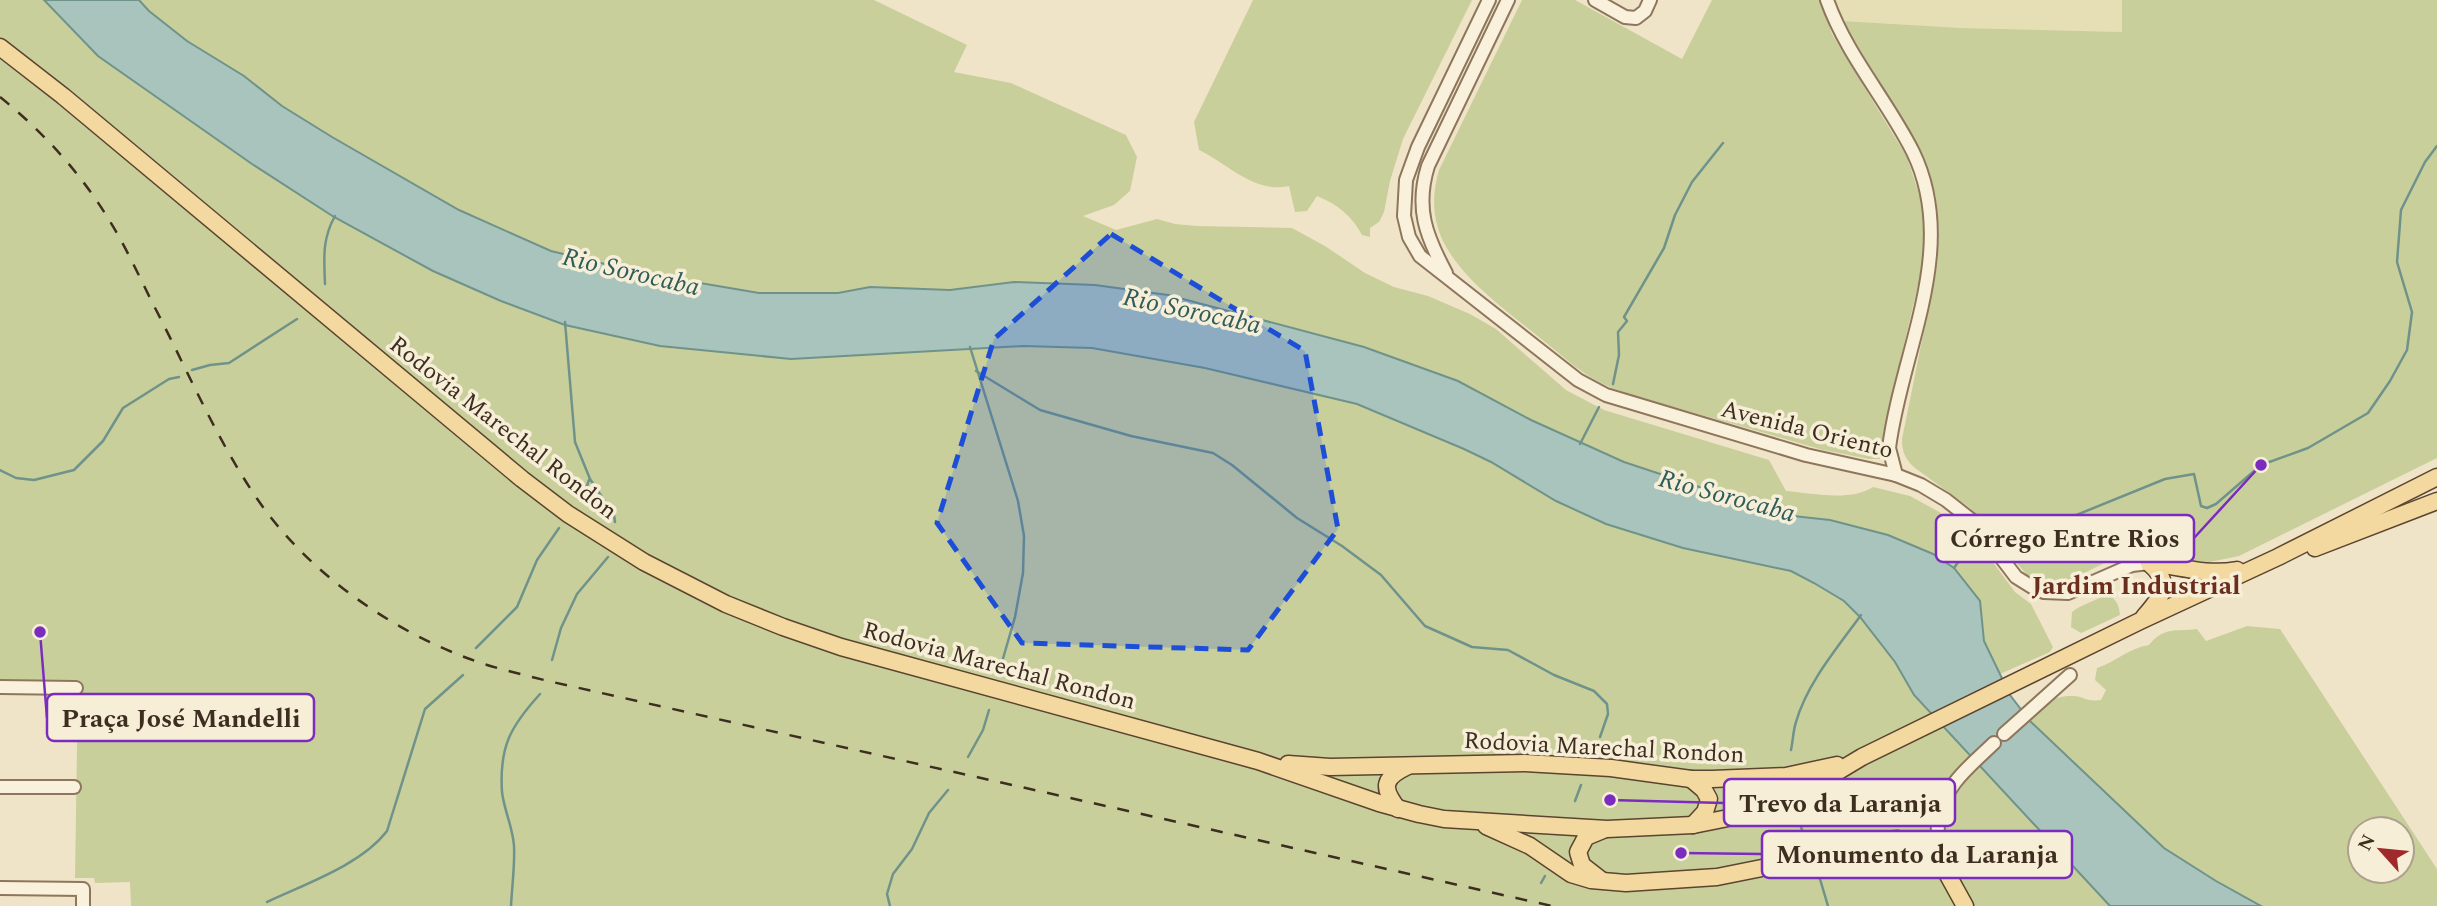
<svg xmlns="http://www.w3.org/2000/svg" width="2437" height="906" font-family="Spectral,serif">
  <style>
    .farmland { fill: #e6deb5 }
    .green { fill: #c9cf9b; fill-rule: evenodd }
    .water { fill: #a9c4bc; stroke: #6f938a; stroke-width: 2 }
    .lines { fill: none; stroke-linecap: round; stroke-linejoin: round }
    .stream { stroke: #6f938a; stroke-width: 2.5 }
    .minor-casing { stroke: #8d765c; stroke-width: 16 }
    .major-casing { stroke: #5b4430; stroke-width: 19 }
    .minor { stroke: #faf1dc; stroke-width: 12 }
    .major { stroke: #f3d9a0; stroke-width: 16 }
    .rail { stroke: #3d2e20; stroke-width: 2.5; stroke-dasharray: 12 12; stroke-linecap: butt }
    .marked { fill: #1d4ed8; fill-opacity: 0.2; stroke: #1d4ed8; stroke-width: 5; stroke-dasharray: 14 9; stroke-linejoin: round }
    .labels { text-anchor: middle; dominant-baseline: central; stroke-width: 7; stroke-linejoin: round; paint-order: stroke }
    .street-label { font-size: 24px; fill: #3d2e20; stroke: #f7eed8 }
    .water-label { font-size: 26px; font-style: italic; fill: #2f5d5a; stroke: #f7eed8 }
    .neighbourhood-label { font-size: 26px; font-weight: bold; fill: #6b2e1e; stroke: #f7eed8 }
    .leader { fill: none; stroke: #7b2cbf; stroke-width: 2.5 }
    .callout-dot { fill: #7b2cbf; stroke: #f7eed8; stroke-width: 2.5 }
    .callout { fill: #f7eed8; stroke: #7b2cbf; stroke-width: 2.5 }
    .callout-label { font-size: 26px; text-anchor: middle; font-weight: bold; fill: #3d2e20 }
  </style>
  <rect width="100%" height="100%" fill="#f0e4c8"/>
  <path class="farmland" d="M 1835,0 L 2122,0 L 2123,32 L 1961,28 L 1843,21 Z"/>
  <g class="green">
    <path d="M 0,0 L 44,0 L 98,56 L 252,164 L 334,217 L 433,271 L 501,301 L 565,325 L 660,346 L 791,359 L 1024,346 L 1092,348 L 1205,368 L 1357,404 L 1464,449 L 1491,462 L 1556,501 L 1606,524 L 1791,571 L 1814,583 L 1844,601 L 1860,617 L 1895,662 L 1914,695 L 2110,906 L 131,906 L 130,882 L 95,883 L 94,878 L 75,878 L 78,682 L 0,682 Z"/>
    <path d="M 139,0 L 874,0 L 967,45 L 954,72 L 1011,83 L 1126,135 L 1137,157 L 1130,191 L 1114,205 L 1083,216 L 1116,230 L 1157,219 L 1175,224 L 1197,226 L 1292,228 L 1325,246 L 1365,273 L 1394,287 L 1428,296 L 1470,314 L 1496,329 L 1566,390 L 1604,410 L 1769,460 L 1786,491 C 1812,493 1850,502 1873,487 L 1910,496 L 1954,520 L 1972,534 L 2015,592 L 2031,604 L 2053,647 L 2050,652 L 2000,674 L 1984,641 L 1980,601 L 1954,568 L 1933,554 L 1888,535 L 1830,520 L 1784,515 L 1623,462 L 1531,420 L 1458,381 L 1364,347 L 1168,295 L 1095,285 L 1014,282 L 950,290 L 870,287 L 838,293 L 759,293 L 647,274 L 551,251 L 459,210 L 332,137 L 282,106 L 244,76 L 187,41 L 149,11 Z"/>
    <path d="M 1253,0 L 1472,0 L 1403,139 L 1390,181 L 1384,212 L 1379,222 L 1370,228 L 1370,237 L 1362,235 C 1352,216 1337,204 1317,196 L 1307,211 L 1295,212 L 1289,186 C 1255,194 1228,164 1199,150 L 1194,122 Z"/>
    <path d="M 1522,0 L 1575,0 L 1682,59 L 1712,0 L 1820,0 L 1832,34 L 1907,157 L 1921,200 L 1924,224 L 1922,268 L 1883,434 L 1880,459 L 1869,459 L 1823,450 L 1632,395 C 1618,390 1605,386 1592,378 C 1575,368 1560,354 1545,342 C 1510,313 1462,281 1442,239 C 1432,216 1432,194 1439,170 Z"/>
    <path d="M 2122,0 L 2437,0 L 2437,458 L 2239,556 L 2210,562 L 2195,561 L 2181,558 L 2166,551 L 2137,547 L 2072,579 L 2048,583 L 2027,575 L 1970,508 L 1915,468 C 1905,459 1902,452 1902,439 L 1937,266 L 1939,232 L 1936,197 L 1920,151 L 1843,21 L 1961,28 L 2122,32 Z"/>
    <path d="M 2107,594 C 2116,599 2119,604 2120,615 L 2081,633 L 2071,627 L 2072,612 C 2082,604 2095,601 2107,594 Z"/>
    <path d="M 2247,626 L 2280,629 L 2437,869 L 2437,906 L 2261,906 L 2216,881 L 2164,848 L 2030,721 C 2044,706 2051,695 2073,696 C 2085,696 2084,702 2101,700 L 2106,690 L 2095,680 L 2097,668 C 2117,661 2129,648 2149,645 C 2164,626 2176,632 2197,629 L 2206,641 ZM 2360,829 L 2402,829 L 2402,871 L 2360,871 Z"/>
  </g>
  <path class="water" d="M 44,0 L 139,0 L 149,11 L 187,41 L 244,76 L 282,106 L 332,137 L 459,210 L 551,251 L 647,274 L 759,293 L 838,293 L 870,287 L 950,290 L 1014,282 L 1095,285 L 1168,295 L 1364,347 L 1458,381 L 1531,420 L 1624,462 L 1784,515 L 1830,520 L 1888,535 L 1933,554 L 1954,568 L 1980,601 L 1984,641 L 2010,695 L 2030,721 L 2164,848 L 2216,881 L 2261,906 L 2110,906 L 1914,695 L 1895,662 L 1860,617 L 1844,601 L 1814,583 L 1791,571 L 1683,548 L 1606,524 L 1556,501 L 1491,462 L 1464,449 L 1357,404 L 1205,368 L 1092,348 L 1024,346 L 791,359 L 660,346 L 565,325 L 501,301 L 433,271 L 334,217 L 252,164 L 98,56 Z"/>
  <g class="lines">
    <g class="stream">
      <path d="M 325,284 C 324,258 322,239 335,216"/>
      <path d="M 565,322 L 575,442 L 590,479 L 614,515 L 615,522"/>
      <path d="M 970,347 L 1018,501 L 1024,536 L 1023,573 L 1015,617 L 1000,669"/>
      <path d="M 192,370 L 210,365 L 229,363 L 297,319"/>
      <path d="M 976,371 L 1040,410 L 1131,436 L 1213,453 L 1232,465 L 1297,518 L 1342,546 L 1381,575 L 1425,626 L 1472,647 L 1508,650 L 1554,675 L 1594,691 L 1607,704 L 1608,714 L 1600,737"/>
      <path d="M 1613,384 L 1619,355 L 1618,332 L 1627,321 L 1624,317 L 1664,248 L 1675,215 L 1692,182 L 1723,143"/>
      <path d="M 1580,444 L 1599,407"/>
      <path d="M 0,470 L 16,478 L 34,480 L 74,470 L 103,441 L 123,408 L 169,379 L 179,377"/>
      <path d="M 582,500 L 589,480"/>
      <path d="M 1990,536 L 2005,526 L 2047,524 L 2069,518 L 2165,479 L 2194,474 L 2201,506 L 2207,508 L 2216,504 L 2261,465 L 2308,448 L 2368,413 L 2390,381 L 2407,350 L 2412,312 L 2397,262 L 2401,210 L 2425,162 L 2437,146"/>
      <path d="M 1954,568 L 1963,555 L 1984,539"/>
      <path d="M 476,648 L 517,607 L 537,560 L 559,528"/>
      <path d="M 552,660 L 561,628 L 577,594 L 608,557"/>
      <path d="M 1791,750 C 1793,741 1793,731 1796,722 C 1807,683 1838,647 1861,615"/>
      <path d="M 968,757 L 983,730 L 989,710"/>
      <path d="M 1575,801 L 1581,785"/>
      <path d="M 1797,816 L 1806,841"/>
      <path d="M 1820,879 L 1828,906"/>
      <path d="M 1541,883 L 1545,876"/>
      <path d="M 267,902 C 305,884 361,865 387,831 L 425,709 L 463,675"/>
      <path d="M 511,906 C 512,886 515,865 514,846 C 513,828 504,810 502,792 C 499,746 511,726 540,694"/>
      <path d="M 890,906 L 887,894 L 893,874 L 912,849 L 929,813 L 948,790"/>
    </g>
    <g class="minor-casing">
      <g id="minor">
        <path d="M 1489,0 L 1418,147 L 1406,180 L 1404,216 L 1409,237 L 1420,256 L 1578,380 L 1606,395 L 1806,455 L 1896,475 L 1921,485 L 1946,500 L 1974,522 L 2016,577 L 2032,587 L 2044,592 L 2068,593 L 2132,565 L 2149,563"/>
        <path d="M 1595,0 L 1625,17 L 1636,18 L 1645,11 L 1650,0"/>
        <path d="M 1827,0 C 1847,56 1887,100 1913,152 C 1960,249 1901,351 1889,448 L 1896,475"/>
        <path d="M 1446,273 C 1426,236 1415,208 1428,166 L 1508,0"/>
        <path d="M 0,687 L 76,688"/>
        <path d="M 2004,734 L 2070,675"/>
        <path d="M 0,787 L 74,787"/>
        <path d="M 1939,859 C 1939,846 1937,833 1938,821 C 1943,786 1970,766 1994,743"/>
        <path d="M 0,888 L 83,889 L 83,906"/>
      </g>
    </g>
    <g class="major-casing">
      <g id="major">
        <path d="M 0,47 L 63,96 L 522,479 L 568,514 L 644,562 L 726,604 L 783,627 L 841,647 L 1258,761 L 1379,803 L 1419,814 L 1444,819 L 1607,829 L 1693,825 L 1733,817 L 1769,803 L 1827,778 L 1862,757 L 2140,621 L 2278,557 L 2437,477"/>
        <path d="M 2315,548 L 2437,501"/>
        <path d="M 2149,563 C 2179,566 2206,576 2237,570"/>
        <path d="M 2144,617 C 2161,597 2174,584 2149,563"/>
        <path d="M 1288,764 L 1330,767 L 1525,763 L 1611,768 L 1691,779 L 1712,779 L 1786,776 L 1837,765"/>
        <path d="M 1691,779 L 1704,790 L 1709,799 L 1705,812 L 1693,825"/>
        <path d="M 1398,809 C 1381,787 1383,778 1408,766"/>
        <path d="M 1486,826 L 1530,846 L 1571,874 L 1591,880 L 1626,883 L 1717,877 L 1787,863 L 1871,841 L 1898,839 L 1915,844 L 1939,859 L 1965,906"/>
        <path d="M 1600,879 L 1582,865 L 1578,852 L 1586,837 L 1603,830"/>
      </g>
    </g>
    <use href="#minor" class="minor"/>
    <use href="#major" class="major"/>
    <path class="rail" d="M 0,97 C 41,130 78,170 106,215 C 124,243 138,274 153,304 C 187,369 216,439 258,500 C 307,571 387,628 467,658 C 493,668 521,674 548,681 L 1552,906"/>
  </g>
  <path class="marked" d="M 1111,234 L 1305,351 L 1338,529 L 1248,650 L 1022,643 L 937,523 L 994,339 Z"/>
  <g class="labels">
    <g class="street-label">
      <text transform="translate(503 428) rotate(38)">Rodovia Marechal Rondon</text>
      <text transform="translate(1807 430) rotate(14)">Avenida Oriento</text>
      <text transform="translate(999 666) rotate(15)">Rodovia Marechal Rondon</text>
      <text transform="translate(1604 748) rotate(3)">Rodovia Marechal Rondon</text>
    </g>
    <g class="water-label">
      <text transform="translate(631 272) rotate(13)">Rio Sorocaba</text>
      <text transform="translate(1192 311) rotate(12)">Rio Sorocaba</text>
      <text transform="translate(1727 496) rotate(15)">Rio Sorocaba</text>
    </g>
    <g class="neighbourhood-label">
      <text x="2136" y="586">Jardim Industrial</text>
    </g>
  </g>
  <path class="leader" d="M2261 465L2194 538M40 632L47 718M1610 800L1724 803M1681 853L1762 854"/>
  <g class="callout-dot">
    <circle cx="2261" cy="465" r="7"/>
    <circle cx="40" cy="632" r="7"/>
    <circle cx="1610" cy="800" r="7"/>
    <circle cx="1681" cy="853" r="7"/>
  </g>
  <g class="callout">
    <rect x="1936" y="515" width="258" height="47" rx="7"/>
    <rect x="47" y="694" width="267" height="47" rx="7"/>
    <rect x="1724" y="779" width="231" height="47" rx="7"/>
    <rect x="1762" y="831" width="310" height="47" rx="7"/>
  </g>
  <g class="callout-label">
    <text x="2065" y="547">Córrego Entre Rios</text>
    <text x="181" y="727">Praça José Mandelli</text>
    <text x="1840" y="812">Trevo da Laranja</text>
    <text x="1917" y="863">Monumento da Laranja</text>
  </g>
  <g transform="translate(2381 850) rotate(297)"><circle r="33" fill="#f7eed8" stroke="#ada18e" stroke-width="2"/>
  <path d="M0-5L12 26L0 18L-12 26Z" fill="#9e2a2b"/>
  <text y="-10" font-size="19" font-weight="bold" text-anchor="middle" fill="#3d2e20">N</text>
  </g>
</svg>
